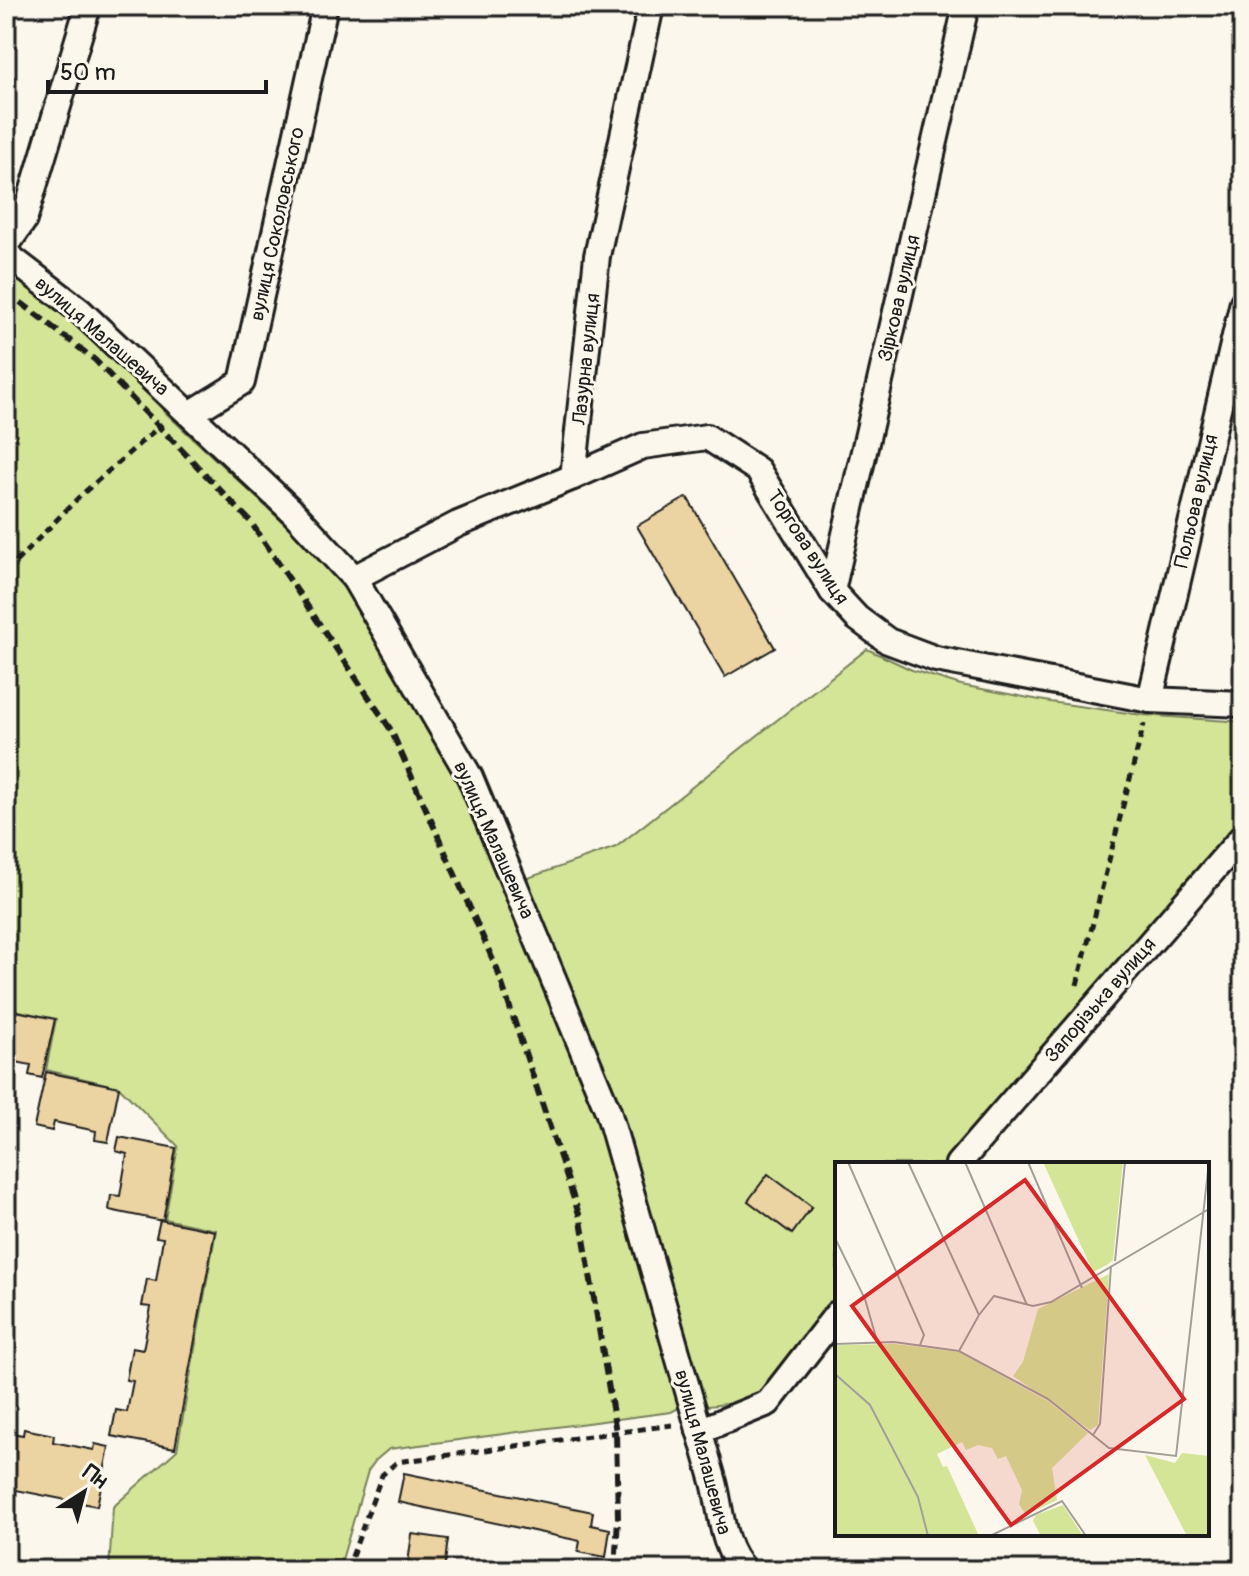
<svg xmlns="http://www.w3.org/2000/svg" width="1249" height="1576" font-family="Pangolin,sans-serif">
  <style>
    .green { fill: #d4e598; stroke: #78805a; stroke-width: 2 }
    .building { fill: #ecd3a2; stroke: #1c1c1c; stroke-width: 2 }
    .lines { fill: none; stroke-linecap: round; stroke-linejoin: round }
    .street-casing { stroke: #1c1c1c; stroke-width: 30 }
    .path { stroke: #1c1c1c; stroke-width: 5; stroke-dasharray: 8 6; stroke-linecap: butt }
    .street { stroke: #fbf7ec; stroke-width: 24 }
    .rail { stroke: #1c1c1c; stroke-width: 6; stroke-dasharray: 12 6; stroke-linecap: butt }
    .labels { text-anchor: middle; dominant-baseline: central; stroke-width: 6; stroke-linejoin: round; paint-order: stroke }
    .street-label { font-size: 20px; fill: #1c1c1c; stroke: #fbf7ec }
    .inset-road { fill: none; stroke: #a29f99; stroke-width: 2 }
    .view { fill: #d62828; fill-opacity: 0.15; stroke: #d62828; stroke-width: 4 }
    .inset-edge { fill: none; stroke: #1c1c1c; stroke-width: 4 }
  </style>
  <rect width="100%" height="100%" fill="#fbf7ec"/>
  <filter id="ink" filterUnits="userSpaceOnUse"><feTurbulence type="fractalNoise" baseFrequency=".0125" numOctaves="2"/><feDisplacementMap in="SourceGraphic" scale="16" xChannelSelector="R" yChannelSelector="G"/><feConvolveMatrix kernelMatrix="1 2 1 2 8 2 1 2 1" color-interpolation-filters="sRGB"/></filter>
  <g filter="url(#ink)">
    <g class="green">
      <path d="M 6,266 L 81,327 L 170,417 L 348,583 L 459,779 L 601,1116 L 681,1404 L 677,1409 L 671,1412 L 389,1449 L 376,1460 L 368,1471 L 339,1570 L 109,1570 L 113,1507 L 177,1450 L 216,1230 L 165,1219 L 178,1146 L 119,1087 L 46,1070 L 56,1019 L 6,1008 Z"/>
      <path d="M 867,649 L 912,670 L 961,685 L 1050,702 L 1142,715 L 1243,722 L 1243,820 L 943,1164 L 837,1164 L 837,1296 L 760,1397 L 754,1401 L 708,1406 L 703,1403 L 525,879 L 616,847 Z"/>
    </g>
    <g class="building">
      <path d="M 687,497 L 775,648 L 725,677 L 637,526 Z"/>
      <path d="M 6,1009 L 55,1019 L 42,1078 L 29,1075 L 31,1065 L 6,1060 Z"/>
      <path d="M 46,1072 L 119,1087 L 108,1142 L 95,1140 L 96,1131 L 54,1122 L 52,1131 L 34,1127 Z"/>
      <path d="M 119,1137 L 176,1148 L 163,1221 L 109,1210 L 111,1195 L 120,1196 L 127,1154 L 116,1151 Z"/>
      <path d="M 768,1174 L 812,1207 L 792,1234 L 748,1201 Z"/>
      <path d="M 160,1220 L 215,1231 L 175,1448 L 111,1436 L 116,1410 L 127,1412 L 133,1381 L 126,1380 L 132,1348 L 143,1350 L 151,1307 L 142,1306 L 147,1279 L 156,1281 L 163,1238 L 156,1237 Z"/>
      <path d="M 24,1429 L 54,1435 L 53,1442 L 94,1450 L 95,1444 L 109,1447 L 97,1506 L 6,1488 L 6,1432 L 23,1435 Z"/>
      <path d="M 404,1473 L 593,1512 L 591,1525 L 610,1529 L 606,1557 L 578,1552 L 580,1541 L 398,1502 Z"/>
      <path d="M 412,1534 L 448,1539 L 444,1570 L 407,1570 Z"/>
      <path d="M 483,1561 L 538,1570 L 482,1570 Z"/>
    </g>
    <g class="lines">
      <g class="street-casing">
        <g id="street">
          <path d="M 6,246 L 24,220 L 88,6"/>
          <path d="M 6,254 L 79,310 L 294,513 L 354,578 L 470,777 L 608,1111 L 714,1482 C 722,1513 721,1546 744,1570"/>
          <path d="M 190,414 L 242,382 L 325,6"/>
          <path d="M 573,477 L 643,446 L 707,437 L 758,470 L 832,591 L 857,618 L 888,641 L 936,659 L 1150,700 L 1243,704"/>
          <path d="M 354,578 L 458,524 L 573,477 L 597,256 L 651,6"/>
          <path d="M 832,591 L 966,6"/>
          <path d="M 1150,700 L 1243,302"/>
          <path d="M 958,1164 L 1243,836"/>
          <path d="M 699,1431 L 768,1403 L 837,1314"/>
        </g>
      </g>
      <g class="path">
        <path d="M 6,572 L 80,496 L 162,424"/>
        <path d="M 1077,985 L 1144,724"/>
        <path d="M 347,1570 L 382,1475 L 397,1462 L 672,1425"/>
      </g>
      <use href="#street" class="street"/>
      <path class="rail" d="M 6,291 L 95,360 L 250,521 L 391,730 L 497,969 L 581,1220 L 616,1432 L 618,1518 L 615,1570"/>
    </g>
  </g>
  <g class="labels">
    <g class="street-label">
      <text transform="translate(277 224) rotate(-78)">вулиця Соколовського</text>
      <text transform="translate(899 298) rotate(-77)">Зіркова вулиця</text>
      <text transform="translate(102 336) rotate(41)">вулиця Малашевича</text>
      <text transform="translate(586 359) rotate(-84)">Лазурна вулиця</text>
      <text transform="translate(1196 501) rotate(-77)">Польова вулиця</text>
      <text transform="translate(808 547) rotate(57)">Торгова вулиця</text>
      <text transform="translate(494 840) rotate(66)">вулиця Малашевича</text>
      <text transform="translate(1100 1000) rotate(-49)">Запорізька вулиця</text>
      <text transform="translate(703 1452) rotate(75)">вулиця Малашевича</text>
    </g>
  </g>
  <g transform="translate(835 1162)">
    <rect width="374" height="374" fill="#fbf7ec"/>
    <path d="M 208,0 L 288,0 L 278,98 L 272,103 L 258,110 ZM 274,112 L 263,263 L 255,268 L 178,214 L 188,200 L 203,147 ZM 61,182 L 124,190 L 213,239 L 253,271 L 217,306 L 222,338 L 191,353 L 184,342 L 187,328 L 171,294 L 163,297 L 157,286 L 143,283 L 131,288 L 127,280 L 102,292 L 108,305 L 112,304 L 144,374 L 0,374 L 0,183 ZM 347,291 L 374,294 L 374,374 L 352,374 L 310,293 L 340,301 ZM 228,343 L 248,374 L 206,374 L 198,359 L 201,353 Z" fill="#d4e598"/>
    <path class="inset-road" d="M 13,0 L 89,173 L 85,183M 73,0 L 144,153 L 124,189M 130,0 L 192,143M 193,0 L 247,126M 0,76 L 30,137 L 42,179M 280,99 L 290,0M 144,153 L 159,134 L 198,144 L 216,140 L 374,47M 0,182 L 59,180 L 124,189 L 213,237 L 274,286 L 341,294 L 374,0M 0,212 L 35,243 L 83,335 L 93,374M 258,273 L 265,262 L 276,104M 155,374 L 227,339 L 251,374"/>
    <path class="view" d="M 190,18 L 349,237 L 176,363 L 17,144 Z"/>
    <rect width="374" height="374" class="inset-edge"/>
  </g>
  <rect width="1249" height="1576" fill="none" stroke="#fbf7ec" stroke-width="32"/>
  <rect x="16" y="16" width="1217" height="1544" fill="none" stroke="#1c1c1c" stroke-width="3" filter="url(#ink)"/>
  <g transform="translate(84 1492) rotate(36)" stroke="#fbf7ec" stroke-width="6" paint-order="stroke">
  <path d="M0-6L14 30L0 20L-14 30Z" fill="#1c1c1c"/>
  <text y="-12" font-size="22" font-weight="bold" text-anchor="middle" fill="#1c1c1c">Пн</text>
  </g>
  <path d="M48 80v12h218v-12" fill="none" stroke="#1c1c1c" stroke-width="4"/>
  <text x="60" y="80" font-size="24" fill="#1c1c1c" stroke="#fbf7ec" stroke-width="6" paint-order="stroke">50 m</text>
</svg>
